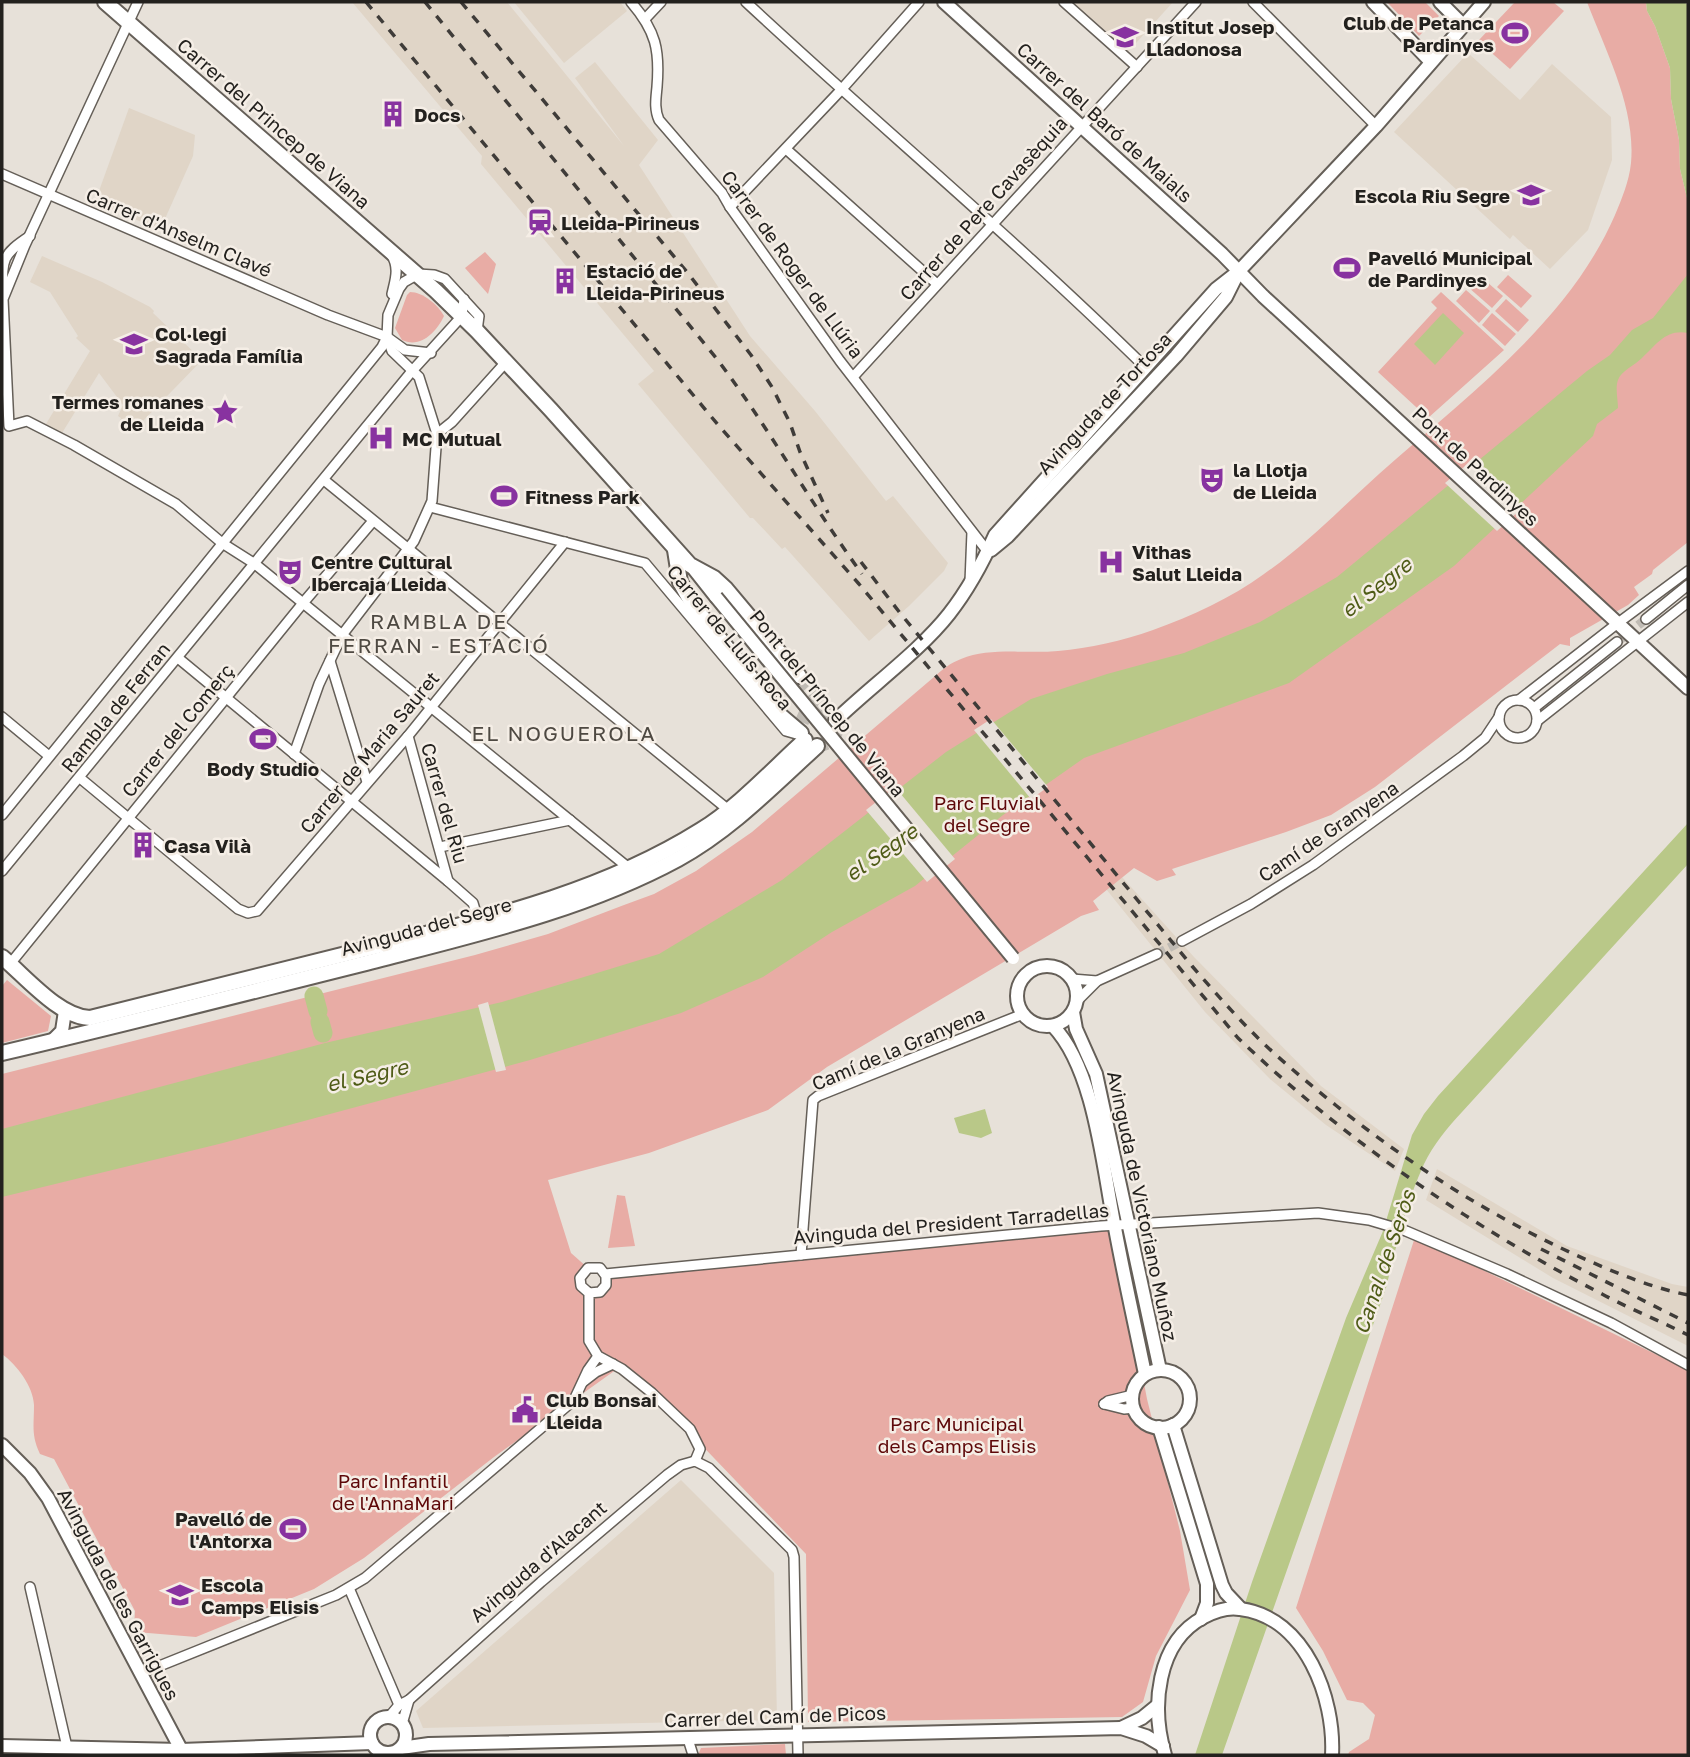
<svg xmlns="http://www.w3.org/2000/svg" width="1690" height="1757" font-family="'Golos Text',sans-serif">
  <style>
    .built { fill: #e0d5c7 }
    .green { fill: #e8aca5 }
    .water { fill: #b9c888 }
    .pier { fill: #e7e1d9 }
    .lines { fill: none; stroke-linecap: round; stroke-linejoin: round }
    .river { stroke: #b9c888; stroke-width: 19 }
    .street-tunnel { stroke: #c0bbb4; stroke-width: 9; stroke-dasharray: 9 4.5; stroke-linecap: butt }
    .primary-tunnel { stroke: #c0bbb4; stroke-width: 14; stroke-dasharray: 14 7; stroke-linecap: butt }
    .street-casing { stroke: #655f58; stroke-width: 12 }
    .secondary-casing { stroke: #655f58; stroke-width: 16 }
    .primary-casing { stroke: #655f58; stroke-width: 18 }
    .street { stroke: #fff; stroke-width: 9 }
    .secondary { stroke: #fff; stroke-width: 12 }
    .primary { stroke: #fff; stroke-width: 14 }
    .rail { stroke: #3f3c39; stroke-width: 3.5; stroke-dasharray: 9 9; stroke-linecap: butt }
    .secondary-bridge-casing { stroke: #655f58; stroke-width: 16; stroke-linecap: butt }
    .secondary-bridge { stroke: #fff; stroke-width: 12 }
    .labels { text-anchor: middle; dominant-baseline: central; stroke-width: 5; stroke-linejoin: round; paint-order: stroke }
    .poi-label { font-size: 19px; font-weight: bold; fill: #23211e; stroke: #f5eee6; text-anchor: start }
    .street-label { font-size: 19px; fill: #23211e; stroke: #f5eee6 }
    .park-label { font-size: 19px; fill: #5e0809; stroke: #f5eee6 }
    .water-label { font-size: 21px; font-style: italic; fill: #4f5c17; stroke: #f5eee6 }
    .neighbourhood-label { font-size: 21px; letter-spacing: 2px; fill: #4e4942; stroke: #f5eee6 }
  </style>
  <rect width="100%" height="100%" fill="#e7e1d9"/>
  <g class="built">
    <path d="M 352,2 L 507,2 L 624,146 L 575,78 L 595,62 L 658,140 L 639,165 L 750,336 L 815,411 L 886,501 L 893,496 L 948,563 L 944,571 L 909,606 L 869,641 L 785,547 L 782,549 L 753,518 L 750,518 L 638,384 L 654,371 L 481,164 L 482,156 Z"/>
    <path d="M 514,2 L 620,2 L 627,11 L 564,63 Z"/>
    <path d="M 1071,2 L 1173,2 L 1127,53 Z"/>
    <path d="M 1468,53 L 1520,100 L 1552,64 L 1611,117 L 1612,160 L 1588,230 L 1550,269 L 1513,235 L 1510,239 L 1394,132 Z"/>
    <path d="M 129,108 L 195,135 L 193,156 L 160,230 L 95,202 Z"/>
    <path d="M 42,256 L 102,282 L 150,307 L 154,311 L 153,313 L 202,360 L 141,423 L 135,418 L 125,428 L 119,423 L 121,418 L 118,416 L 123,405 L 99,373 L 62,433 L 46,424 L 90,351 L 76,338 L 78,336 L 50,292 L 30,282 Z"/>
    <path d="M 1122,877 L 1194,957 L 1321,1086 L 1404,1149 L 1395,1171 L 1326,1125 L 1270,1079 L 1205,1012 L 1106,889 Z"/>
    <path d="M 1437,1169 L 1567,1246 L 1672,1284 L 1688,1287 L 1688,1346 L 1553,1278 L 1426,1200 Z"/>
    <path d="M 681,1480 L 774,1573 L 777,1720 L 423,1728 L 416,1711 Z"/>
  </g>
  <g class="green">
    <path d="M 1387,2 L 1425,2 L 1439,16 L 1419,36 Z"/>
    <path d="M 1515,2 L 1553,2 L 1564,11 L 1510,69 L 1478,41 Z"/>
    <path d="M 1587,2 L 1646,2 L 1647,11 L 1655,26 L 1670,68 L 1671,99 L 1679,140 L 1680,169 L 1688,202 L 1688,542 L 1653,570 L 1652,574 L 1634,587 L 1639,595 L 1628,605 L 1570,638 L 1570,646 L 1560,644 L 1375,787 L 1331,815 L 1286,832 L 1172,869 L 1176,875 L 1157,881 L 1134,868 L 1093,901 L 1099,910 L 1081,916 L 827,1067 L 768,1110 L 649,1153 L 548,1180 L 571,1253 L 588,1268 L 580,1281 L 595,1294 L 607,1278 L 1114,1225 L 1147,1399 L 1180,1531 L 1190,1590 L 1156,1656 L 1143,1702 L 1122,1717 L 808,1722 L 806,1554 L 624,1364 L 494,1457 L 364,1558 L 314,1589 L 196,1637 L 136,1632 L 136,1627 L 134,1626 L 135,1611 L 54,1459 L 40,1454 C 31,1435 34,1426 34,1405 C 33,1386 17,1365 2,1354 L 2,1074 L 475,955 L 548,934 L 624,905 L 654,894 L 696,871 L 752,832 L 934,677 C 942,670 950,663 961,659 C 990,647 1026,654 1058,651 C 1090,648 1122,641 1153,630 C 1192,616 1231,598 1264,574 C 1306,545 1341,508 1379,474 C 1465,397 1568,323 1615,215 C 1622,198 1629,182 1631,163 C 1636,108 1606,52 1587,2 Z"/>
    <path d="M 485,252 L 496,264 L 488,294 L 465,268 Z"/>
    <path d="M 1479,275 L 1503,296 L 1492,308 L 1468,287 Z"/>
    <path d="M 1508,275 L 1532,296 L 1521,308 L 1497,287 Z"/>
    <path d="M 1466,290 L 1490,311 L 1479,323 L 1456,301 Z"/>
    <path d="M 410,292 C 423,292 438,305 444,316 C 437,331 421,349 402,340 L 395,328 L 407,295 Z"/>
    <path d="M 1441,292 L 1504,350 L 1428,418 L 1378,372 L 1437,308 L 1431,302 Z"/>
    <path d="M 1506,299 L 1529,320 L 1518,332 L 1495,311 Z"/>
    <path d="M 1492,313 L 1516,334 L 1505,346 L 1482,325 Z"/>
    <path d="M 7,980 L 51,1016 L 48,1031 L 2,1043 L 2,986 Z"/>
    <path d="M 617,1195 L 625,1196 L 635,1246 L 608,1248 Z"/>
    <path d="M 1415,1237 L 1688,1370 L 1688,1755 L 1348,1755 L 1349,1752 L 1369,1739 L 1375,1715 L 1363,1703 L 1347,1700 L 1323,1651 L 1296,1608 Z"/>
    <path d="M 785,1744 L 786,1755 L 698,1755 L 701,1748 Z"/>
  </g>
  <g class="water">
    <path d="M 1646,2 L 1684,2 L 1688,5 L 1688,202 L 1680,169 L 1679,140 L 1671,99 L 1670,68 L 1655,26 L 1647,11 Z"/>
    <path d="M 1688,274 L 1688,333 C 1666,329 1657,344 1642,358 C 1635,365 1621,371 1618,380 C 1615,388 1618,400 1618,408 L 1597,424 L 1593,436 L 1454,566 L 1289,683 L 1084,758 L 1003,815 L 915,886 L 832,932 L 763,977 L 681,1013 L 530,1060 L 223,1143 L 2,1197 L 2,1129 L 325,1043 L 502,1002 L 659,954 L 782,880 L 946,752 L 1031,699 L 1107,674 L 1184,653 L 1260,622 L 1337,577 L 1587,371 L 1610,355 L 1632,330 L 1653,318 Z"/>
    <path d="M 1443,313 L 1464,333 L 1435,365 L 1414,344 Z"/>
    <path d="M 1688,823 L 1688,864 L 1462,1112 C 1448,1127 1433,1145 1424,1164 C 1406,1203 1396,1247 1386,1288 L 1222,1755 L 1195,1755 L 1252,1582 L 1346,1318 L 1383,1231 L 1412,1135 L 1424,1114 L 1438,1096 Z"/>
    <path d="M 985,1109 L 992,1133 L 981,1138 L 959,1133 L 954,1118 Z"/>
  </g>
  <g class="pier">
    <path d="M 1471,461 L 1522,508 L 1497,531 L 1445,483 Z"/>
    <path d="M 991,719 L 1048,787 L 1031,799 L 974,730 Z"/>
    <path d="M 895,787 L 955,859 L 927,882 L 866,810 Z"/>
    <path d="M 488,1002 L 506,1070 L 496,1072 L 478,1005 Z"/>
  </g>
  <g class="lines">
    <g class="river">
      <path d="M 314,996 L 318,1011"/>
      <path d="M 320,1022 L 323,1033"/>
    </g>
    <g class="street-tunnel">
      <path d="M 1617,642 L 1646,619"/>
      <path d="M 1157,954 L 1182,941"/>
    </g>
    <path class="primary-tunnel" d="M 799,676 C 810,689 826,704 834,719 C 847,743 804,760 800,726 L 805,715 L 816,709 L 829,713"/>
    <g class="street-casing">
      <g id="street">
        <path d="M 138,2 L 25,245 L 3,299 L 9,426 L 27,421 L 74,445 L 176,504 L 222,543 L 255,564 L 630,869"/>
        <path d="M 631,2 C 656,31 660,50 657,87 C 656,98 654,109 659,120 L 722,193 L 730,207 L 840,361 L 988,552"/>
        <path d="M 746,2 C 878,125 1017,241 1146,368"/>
        <path d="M 1064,2 L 1137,67"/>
        <path d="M 1253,2 L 1376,126"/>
        <path d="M 645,19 L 661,2"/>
        <path d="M 786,149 L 937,284"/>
        <path d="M 2,174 L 328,315 L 387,337 L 405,350 L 431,353"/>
        <path d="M 730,207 L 841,90 L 919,2"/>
        <path d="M 391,254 C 400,268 395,280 392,294"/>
        <path d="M 3,293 C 2,260 1,255 30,236"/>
        <path d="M 853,377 L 1196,2"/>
        <path d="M 437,434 L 452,422 L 506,362"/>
        <path d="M 324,480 L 731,812"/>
        <path d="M 430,507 L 645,563 L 786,731 L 800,735"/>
        <path d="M 970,582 L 972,532"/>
        <path d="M 1646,619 L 1688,585"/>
        <path d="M 178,658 L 448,881 L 473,903 L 479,923"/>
        <path d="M 330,661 L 367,782"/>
        <path d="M 1519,700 L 1618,623 L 1688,571"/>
        <circle cx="1518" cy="719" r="19"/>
        <path d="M 1534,708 L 1617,642"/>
        <path d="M 2,717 L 49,756"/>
        <path d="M 1537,721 L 1688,602"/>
        <path d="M 408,736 L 448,881"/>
        <path d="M 294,754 L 319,684 L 342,635 L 414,541 L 432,501 L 437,434 L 419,377 L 392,351 L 387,337 L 388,315 L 399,289 L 404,282 L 418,274 L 434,275 L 445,279 L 479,316 L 477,331"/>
        <path d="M 80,778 L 238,909 L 248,913 L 257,911 L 408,736 L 565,542"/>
        <path d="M 2,815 L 382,347 L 387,337"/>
        <path d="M 440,847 L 570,820"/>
        <path d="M 2,871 L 412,371 L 462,316 L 464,299"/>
        <path d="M 1182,941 L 1251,904 L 1313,865 L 1463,756 L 1485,738 L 1499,717"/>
        <path d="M 10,964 L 303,603 L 373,521"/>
        <path d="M 1072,979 L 1097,981"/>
        <path d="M 1077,1001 L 1097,981 L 1157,954"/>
        <path d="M 801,1255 L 813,1100 L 818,1096 L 1023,1014"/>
        <path d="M 605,1274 L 1101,1226 L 1318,1213 L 1369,1220 L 1406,1231 L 1507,1274 L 1611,1323 L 1688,1365"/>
        <path d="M 589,1293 L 600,1292 L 606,1285 L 606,1276 L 600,1268 L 588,1268 L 580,1278 L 581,1286 L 589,1293 L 589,1341 L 598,1356 L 622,1369 L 652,1393 L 690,1429 L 700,1449 L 695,1461"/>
        <path d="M 583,1382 L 596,1372 L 613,1364"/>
        <path d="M 1104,1404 L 1124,1409 L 1134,1408"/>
        <path d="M 1104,1404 L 1108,1401 L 1133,1395"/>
        <path d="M 30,1587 L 67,1747"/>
        <path d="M 349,1588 L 399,1705"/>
        <path d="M 139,1672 L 152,1669 L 336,1595 L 365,1578 L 574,1400 L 588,1370 L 598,1356"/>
        <path d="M 389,1717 L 399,1705 L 409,1700 L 541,1582 L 667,1475 L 681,1465 L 695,1461 L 709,1468 L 792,1550 L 794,1557 L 798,1755"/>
        <path d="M 402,1724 L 409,1700"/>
        <path d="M 688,1739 L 693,1755"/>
      </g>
    </g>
    <g class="secondary-casing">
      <g id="secondary">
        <path d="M 944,2 L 1222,254 L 1263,296 L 1688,688"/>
        <path d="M 1373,2 L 1431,62"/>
        <path d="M 1440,2 L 1463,25"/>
        <path d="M 991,550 L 1008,536 L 1176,356 L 1226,297 L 1237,275"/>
        <path d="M 693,568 L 716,597"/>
        <path d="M 835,721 C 870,687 920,651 949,614 C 967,591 983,562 995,535 L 1216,289 L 1239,271 L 1376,126 L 1484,2"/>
        <circle cx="1047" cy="996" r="30"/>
        <path d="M 1073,1012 L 1076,1029 L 1096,1074 L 1160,1370"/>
        <path d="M 1053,1026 C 1095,1070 1103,1169 1115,1228 C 1124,1277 1135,1325 1145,1374"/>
        <path d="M 51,1042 L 62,1031 L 65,1011"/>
        <circle cx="1161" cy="1399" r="29"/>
        <path d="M 1173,1425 L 1222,1585 L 1226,1593 L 1241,1609"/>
        <path d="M 1159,1427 L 1207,1584 L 1207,1603 L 1201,1619"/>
        <path d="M 2,1445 L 30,1473 L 48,1498 L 184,1755"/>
        <circle cx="388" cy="1735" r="18"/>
        <path d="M 1121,1728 L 1142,1718 L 1158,1705"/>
        <path d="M 2,1746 L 181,1750 L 372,1743"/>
        <path d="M 401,1748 L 429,1744 L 1121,1728 L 1146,1736 L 1163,1746"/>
        <path d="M 1165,1755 C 1151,1708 1156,1642 1204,1617 C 1215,1611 1228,1607 1240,1609 C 1306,1617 1335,1699 1332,1755"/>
      </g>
    </g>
    <g class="primary-casing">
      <g id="primary">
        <path d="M 105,2 L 436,291 L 477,331 L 551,410 L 690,565 L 714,578 L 726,589 L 799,676"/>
        <path d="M 675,550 L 680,582 L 693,605 L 781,716 L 801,733"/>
        <path d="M 2,957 C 26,977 59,1017 90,1018 C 186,994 282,970 378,946 C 490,918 602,892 701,830 C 737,808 773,769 805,740"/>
        <path d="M 2,1053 C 122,1025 242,994 362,964 C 468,936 580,912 678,859 C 731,830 773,786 817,746"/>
      </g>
    </g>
    <use href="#street" class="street"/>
    <use href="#secondary" class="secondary"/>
    <use href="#primary" class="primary"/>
    <g class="rail">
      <path d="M 366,2 L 719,426 L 859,584 L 1238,1038 C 1345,1140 1470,1226 1602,1294 C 1630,1309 1660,1321 1688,1335"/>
      <path d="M 425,2 L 717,359 C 769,428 811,504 862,574"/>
      <path d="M 461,2 L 687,272 L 751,355 L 772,387 L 790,423 L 800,452 L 828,513"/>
      <path d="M 861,562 L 900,613 L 1192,966 C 1219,997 1246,1028 1276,1055 C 1363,1132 1459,1200 1563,1249 C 1604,1268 1644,1286 1688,1295"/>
      <path d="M 1541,1249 L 1688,1323"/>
    </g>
    <g class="secondary-bridge-casing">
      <path id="secondary-bridge" d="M 716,597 L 1013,958"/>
    </g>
    <use href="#secondary-bridge" class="secondary-bridge"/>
  </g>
  <defs>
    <g id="stadium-bare" transform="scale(2.1)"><path d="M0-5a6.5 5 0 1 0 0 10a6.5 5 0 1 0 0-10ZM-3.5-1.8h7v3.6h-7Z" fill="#8832a0" stroke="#f5eee6" stroke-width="2.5" paint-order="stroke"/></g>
    <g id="school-bare" transform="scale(2.1)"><path d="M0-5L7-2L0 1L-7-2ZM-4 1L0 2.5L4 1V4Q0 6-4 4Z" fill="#8832a0" stroke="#f5eee6" stroke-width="2.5" paint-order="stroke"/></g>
    <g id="building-bare" transform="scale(2.1)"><path d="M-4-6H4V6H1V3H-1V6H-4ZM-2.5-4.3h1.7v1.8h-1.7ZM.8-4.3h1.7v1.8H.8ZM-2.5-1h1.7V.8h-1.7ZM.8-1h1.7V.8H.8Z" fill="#8832a0" stroke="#f5eee6" stroke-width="2.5" paint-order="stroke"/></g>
    <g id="station-bare" transform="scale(2.1)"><path d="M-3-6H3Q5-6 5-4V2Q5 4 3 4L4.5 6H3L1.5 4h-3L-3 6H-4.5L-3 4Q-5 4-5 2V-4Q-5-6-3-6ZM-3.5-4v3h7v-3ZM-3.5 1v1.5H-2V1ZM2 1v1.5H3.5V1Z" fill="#8832a0" stroke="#f5eee6" stroke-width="2.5" paint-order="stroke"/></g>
    <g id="sight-bare" transform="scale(2.1)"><path d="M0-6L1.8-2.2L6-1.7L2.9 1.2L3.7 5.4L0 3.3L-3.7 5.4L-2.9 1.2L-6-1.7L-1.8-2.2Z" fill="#8832a0" stroke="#f5eee6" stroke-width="2.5" paint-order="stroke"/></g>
    <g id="hospital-bare" transform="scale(2.1)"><path d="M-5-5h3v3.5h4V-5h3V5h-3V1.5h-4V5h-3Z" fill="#8832a0" stroke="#f5eee6" stroke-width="2.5" paint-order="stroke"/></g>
    <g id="theatre-bare" transform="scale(2.1)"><path d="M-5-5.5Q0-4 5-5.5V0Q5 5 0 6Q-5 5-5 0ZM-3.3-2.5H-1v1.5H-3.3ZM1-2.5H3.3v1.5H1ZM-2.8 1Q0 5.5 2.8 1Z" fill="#8832a0" stroke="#f5eee6" stroke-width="2.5" paint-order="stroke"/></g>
    <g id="civic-bare" transform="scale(2.1)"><path d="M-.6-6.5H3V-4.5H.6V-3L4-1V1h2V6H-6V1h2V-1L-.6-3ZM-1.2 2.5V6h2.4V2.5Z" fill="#8832a0" stroke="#f5eee6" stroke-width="2.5" paint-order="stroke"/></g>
  </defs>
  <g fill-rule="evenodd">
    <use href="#stadium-bare" x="1515" y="33"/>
    <use href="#school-bare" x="1125" y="37"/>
    <use href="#building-bare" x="393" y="114"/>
    <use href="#school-bare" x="1531" y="195"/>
    <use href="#station-bare" x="540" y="222"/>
    <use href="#stadium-bare" x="1347" y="268"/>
    <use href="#building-bare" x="565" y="281"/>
    <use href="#school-bare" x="134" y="344"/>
    <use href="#sight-bare" x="225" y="412"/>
    <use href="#hospital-bare" x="381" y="438"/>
    <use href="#theatre-bare" x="1212" y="480"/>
    <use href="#stadium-bare" x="504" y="496"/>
    <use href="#hospital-bare" x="1111" y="562"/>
    <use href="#theatre-bare" x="290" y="572"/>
    <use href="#stadium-bare" x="263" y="739"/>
    <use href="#building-bare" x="143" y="845"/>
    <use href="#civic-bare" x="525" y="1410"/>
    <use href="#stadium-bare" x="293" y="1529"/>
    <use href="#school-bare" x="180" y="1595"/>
  </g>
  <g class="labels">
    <g class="poi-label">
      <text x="1494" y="22" text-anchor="end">Club de Petanca<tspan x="1494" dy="22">Pardinyes</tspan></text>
      <text x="1146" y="26">Institut Josep<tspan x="1146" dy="22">Lladonosa</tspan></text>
      <text x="414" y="114">Docs</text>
      <text x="1510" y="195" text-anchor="end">Escola Riu Segre</text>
      <text x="561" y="222">Lleida-Pirineus</text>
      <text x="1368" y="257">Pavelló Municipal<tspan x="1368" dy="22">de Pardinyes</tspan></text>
      <text x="586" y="270">Estació de<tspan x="586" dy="22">Lleida-Pirineus</tspan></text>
      <text x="155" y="333">Col·legi<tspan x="155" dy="22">Sagrada Família</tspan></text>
      <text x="204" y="401" text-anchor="end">Termes romanes<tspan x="204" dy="22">de Lleida</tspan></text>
      <text x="402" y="438">MC Mutual</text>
      <text x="1233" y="469">la Llotja<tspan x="1233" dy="22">de Lleida</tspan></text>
      <text x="525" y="496">Fitness Park</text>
      <text x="1132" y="551">Vithas<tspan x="1132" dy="22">Salut Lleida</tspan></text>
      <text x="311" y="561">Centre Cultural<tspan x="311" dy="22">Ibercaja Lleida</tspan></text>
      <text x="263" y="768" text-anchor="middle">Body Studio</text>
      <text x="164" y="845">Casa Vilà</text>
      <text x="546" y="1399">Club Bonsai<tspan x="546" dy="22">Lleida</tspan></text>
      <text x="272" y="1518" text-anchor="end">Pavelló de<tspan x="272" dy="22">l'Antorxa</tspan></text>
      <text x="201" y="1584">Escola<tspan x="201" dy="22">Camps Elisis</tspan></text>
    </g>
    <g class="street-label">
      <text transform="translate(1105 122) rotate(42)">Carrer del Baró de Maials</text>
      <text transform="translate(274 123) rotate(41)">Carrer del Princep de Viana</text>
      <text transform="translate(983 208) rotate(-48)">Carrer de Pere Cavasèquia</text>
      <text transform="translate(179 232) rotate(23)">Carrer d'Anselm Clavé</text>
      <text transform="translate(793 264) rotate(54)">Carrer de Roger de Llúria</text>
      <text transform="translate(1104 403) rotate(-47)">Avinguda de Tortosa</text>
      <text transform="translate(1476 466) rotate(43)">Pont de Pardinyes</text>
      <text transform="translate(730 637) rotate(50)">Carrer de Lluís Roca</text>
      <text transform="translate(828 703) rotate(51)">Pont del Príncep de Viana</text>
      <text transform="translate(115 707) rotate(-51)">Rambla de Ferran</text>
      <text transform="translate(177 730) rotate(-51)">Carrer del Comerç</text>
      <text transform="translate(369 752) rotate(-50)">Carrer de Maria Sauret</text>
      <text transform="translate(445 803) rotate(74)">Carrer del Riu</text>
      <text transform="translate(1328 831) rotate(-34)">Camí de Granyena</text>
      <text transform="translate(426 926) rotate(-15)">Avinguda del Segre</text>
      <text transform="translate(898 1048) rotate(-23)">Camí de la Granyena</text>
      <text transform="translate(1143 1206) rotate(78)">Avinguda de Victoriano Muñoz</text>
      <text transform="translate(951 1223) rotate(-5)">Avinguda del President Tarradellas</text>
      <text transform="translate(538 1561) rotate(-41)">Avinguda d'Alacant</text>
      <text transform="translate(119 1594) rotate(62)">Avinguda de les Garrigues</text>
      <text transform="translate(775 1716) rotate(-2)">Carrer del Camí de Picos</text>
    </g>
    <g class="park-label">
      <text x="987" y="802">Parc Fluvial<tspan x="987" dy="22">del Segre</tspan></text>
      <text x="957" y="1423">Parc Municipal<tspan x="957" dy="22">dels Camps Elisis</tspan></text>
      <text x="393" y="1480">Parc Infantil<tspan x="393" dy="22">de l'AnnaMari</tspan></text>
    </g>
    <g class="water-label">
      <text transform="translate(1376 587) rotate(-38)">el Segre</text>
      <text transform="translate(881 852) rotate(-35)">el Segre</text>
      <text transform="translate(367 1075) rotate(-13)">el Segre</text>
      <text transform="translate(1384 1262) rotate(-71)">Canal de Seròs</text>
    </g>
    <g class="neighbourhood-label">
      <text x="439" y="621">RAMBLA DE<tspan x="439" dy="24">FERRAN - ESTACIÓ</tspan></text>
      <text x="564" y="733">EL NOGUEROLA</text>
    </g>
  </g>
  <rect width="1690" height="1757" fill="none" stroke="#23211e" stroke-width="7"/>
</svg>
